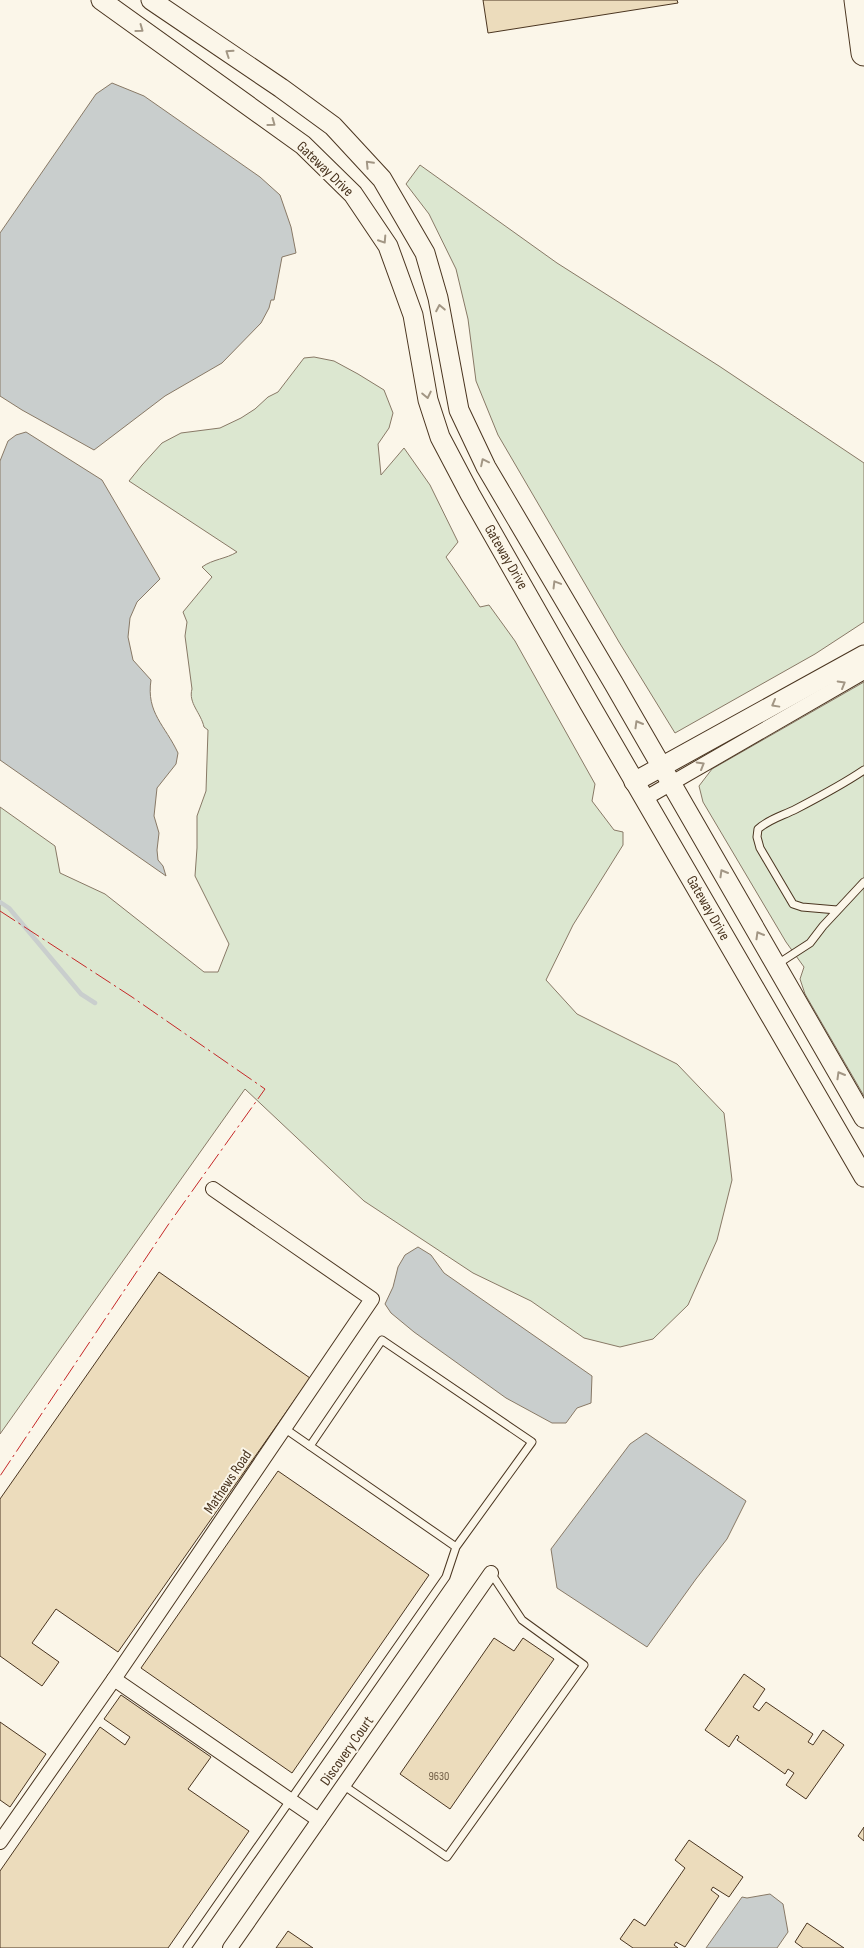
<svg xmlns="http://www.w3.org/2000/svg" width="864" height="1948" font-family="'Sofia Sans Condensed',sans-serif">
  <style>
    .green { fill: #dce7d0; stroke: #887966 }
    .water { fill: #c9cecd; stroke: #887966 }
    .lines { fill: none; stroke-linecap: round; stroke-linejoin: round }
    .stream { stroke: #c9cecd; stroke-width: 4.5 }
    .building { fill: #ecdcbc; stroke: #4a3520 }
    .lane-casing { stroke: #4a3520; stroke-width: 9 }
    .street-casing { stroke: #4a3520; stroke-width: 16 }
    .secondary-casing { stroke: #4a3520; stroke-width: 21 }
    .highway-casing { stroke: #4a3520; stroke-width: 27 }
    .lane { stroke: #fbf6e9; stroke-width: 7 }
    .street { stroke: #fbf6e9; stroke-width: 14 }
    .secondary { stroke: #fbf6e9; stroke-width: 19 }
    .highway { stroke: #fbf6e9; stroke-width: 25 }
    .power { stroke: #c62828; stroke-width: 1; stroke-dasharray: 18 4 2.5 4; stroke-linecap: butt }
    .oneway { stroke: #a29684 }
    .labels { text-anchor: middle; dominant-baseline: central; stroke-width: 4; stroke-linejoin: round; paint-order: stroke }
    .number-label { font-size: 12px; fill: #725f47 }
    .street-label { font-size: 15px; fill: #4a3520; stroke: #fbf6e9 }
  </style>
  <rect width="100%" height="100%" fill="#fbf6e9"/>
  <g class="green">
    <path d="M 420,165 L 557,263 L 719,366 L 864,463 L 864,622 L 815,654 L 675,733 L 619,642 L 498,435 L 476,381 L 468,319 L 456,269 L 429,214 L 406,184 Z"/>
    <path d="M 314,357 L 334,361 L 358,374 L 384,390 L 393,413 L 389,428 L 378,444 L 381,475 L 404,448 L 430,485 L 458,542 L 446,557 L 480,607 L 489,605 L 515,641 L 595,784 L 592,801 L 614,830 L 623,832 L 623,845 L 573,925 L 546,980 L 577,1014 L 677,1064 L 724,1113 L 732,1180 L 717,1240 L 688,1305 L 653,1339 L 620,1347 L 584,1338 L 531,1301 L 473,1273 L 364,1201 L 245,1089 L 0,1434 L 0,807 L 55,846 L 60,873 L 105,894 L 204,972 L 218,972 L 229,944 L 195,876 L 197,848 L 197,816 L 206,791 L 208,730 L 204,727 C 201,713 188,703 192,689 L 185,636 L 187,622 L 183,612 L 212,577 L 202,567 C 213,559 226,559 237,552 L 129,481 L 142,465 L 162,443 L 181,433 L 220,428 L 241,418 L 255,409 L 268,397 L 278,392 L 304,358 Z"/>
    <path d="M 864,682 L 864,1096 L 805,994 L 800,979 L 804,967 L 786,942 L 703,802 L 699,786 L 712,769 Z"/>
  </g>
  <g class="water">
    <path d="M 112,83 L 144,96 L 260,177 L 280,195 L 291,227 L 296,253 L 282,257 L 274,300 L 271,300 L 269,308 L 261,323 L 222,363 L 165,396 L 94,450 L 22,410 L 0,396 L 0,233 L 96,94 Z"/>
    <path d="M 26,432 L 102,480 L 160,579 L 137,602 L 130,618 L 128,637 L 133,660 L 151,680 C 146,713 165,725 178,753 L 176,764 L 157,788 L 154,816 L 159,833 L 157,850 L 158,860 L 163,866 L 166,876 L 0,760 L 0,461 L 8,441 L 16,435 Z"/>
    <path d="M 418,1247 L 431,1255 L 444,1273 L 592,1376 L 591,1403 L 577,1408 L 566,1423 L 552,1423 L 506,1398 L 414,1332 L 391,1313 L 385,1304 L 393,1287 L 398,1267 L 405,1255 Z"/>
    <path d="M 646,1433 L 746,1501 L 727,1539 L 696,1579 L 647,1647 L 557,1588 L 551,1549 L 630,1444 Z"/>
    <path d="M 770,1894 L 783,1904 L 788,1932 L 777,1948 L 706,1948 L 742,1897 L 747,1898 Z"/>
  </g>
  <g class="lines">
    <path class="stream" d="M 0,902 L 9,908 L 81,994 L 95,1003"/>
  </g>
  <g class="building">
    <path d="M 483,0 L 677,0 L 678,3 L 488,33 Z"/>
    <path d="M 159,1272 L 310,1378 L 118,1652 L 56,1609 L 32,1643 L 59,1662 L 42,1686 L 0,1656 L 0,1499 Z"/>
    <path d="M 278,1471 L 429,1575 L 292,1773 L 141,1668 Z"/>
    <path d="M 494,1638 L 514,1651 L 523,1638 L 554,1659 L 450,1809 L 400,1774 Z"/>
    <path d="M 744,1674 L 765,1689 L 753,1707 L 759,1711 L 766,1702 L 813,1734 L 808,1742 L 813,1745 L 823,1730 L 844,1745 L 806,1799 L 786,1785 L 794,1773 L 788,1769 L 785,1774 L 737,1740 L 739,1737 L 737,1735 L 729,1747 L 705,1730 Z"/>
    <path d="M 121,1695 L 211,1757 L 188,1789 L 249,1831 L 168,1948 L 0,1948 L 0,1871 L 100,1727 L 125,1745 L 130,1737 L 104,1719 Z"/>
    <path d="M 0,1722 L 46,1754 L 10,1807 L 0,1800 Z"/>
    <path d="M 864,1827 L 864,1841 L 858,1836 Z"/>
    <path d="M 689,1840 L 743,1877 L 729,1897 L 713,1887 L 711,1890 L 719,1896 L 685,1947 L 676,1942 L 674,1945 L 678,1948 L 633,1948 L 620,1939 L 634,1919 L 645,1926 L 685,1868 L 675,1860 Z"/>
    <path d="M 807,1923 L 844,1948 L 803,1948 L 795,1942 Z"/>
    <path d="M 288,1931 L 313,1948 L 276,1948 Z"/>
  </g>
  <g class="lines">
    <g class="lane-casing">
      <g id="lane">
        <path d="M 837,910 L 802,907 L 793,904 L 760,848 L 757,837 L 758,829 C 769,819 782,816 796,809 C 819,797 842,785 864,770"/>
        <path d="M 776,965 L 810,943 L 823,926 L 864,882"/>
        <path d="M 284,1428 L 310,1446"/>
        <path d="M 343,1785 L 447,1857 L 584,1665 L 522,1620 L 491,1573"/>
        <path d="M 187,1948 L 446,1577 L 456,1547 L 532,1442 L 382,1340 L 310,1446 L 456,1547"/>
      </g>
    </g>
    <g class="street-casing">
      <g id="street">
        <path d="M 644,799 L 864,672"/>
        <path d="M 114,1679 L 319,1820"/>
        <path d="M 0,1842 L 114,1679 L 372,1299 L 213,1189"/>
        <path d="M 230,1948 L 491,1573"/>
      </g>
    </g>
    <g class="secondary-casing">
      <g id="secondary">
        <path d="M 101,0 L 303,145 L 353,194 L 388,246 L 413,315 L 428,400 L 440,437 L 470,494 L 589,703 L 864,1177"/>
        <path d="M 151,0 L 281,88 L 333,126 L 382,179 L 425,253 L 438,298 L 459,410 L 486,467 L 614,684 L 864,1118"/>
        <path d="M 634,782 L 864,655"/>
      </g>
    </g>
    <g class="highway-casing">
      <path id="highway" d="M 857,0 L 864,53"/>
    </g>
    <use href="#lane" class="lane"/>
    <use href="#street" class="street"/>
    <use href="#secondary" class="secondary"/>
    <use href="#highway" class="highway"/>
    <path class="power" d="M 0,911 L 132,997 L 265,1089 L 168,1225 L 0,1476"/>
  </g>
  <defs><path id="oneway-chevron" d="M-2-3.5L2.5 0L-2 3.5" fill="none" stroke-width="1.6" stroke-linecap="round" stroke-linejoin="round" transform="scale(1.25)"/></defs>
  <g class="oneway">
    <use href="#oneway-chevron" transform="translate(140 29) rotate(36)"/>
    <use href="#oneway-chevron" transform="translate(229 53) rotate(-146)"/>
    <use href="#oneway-chevron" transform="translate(272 123) rotate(36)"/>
    <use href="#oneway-chevron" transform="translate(369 164) rotate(-134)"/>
    <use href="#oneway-chevron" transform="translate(383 240) rotate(57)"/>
    <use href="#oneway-chevron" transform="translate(440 308) rotate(-101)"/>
    <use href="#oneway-chevron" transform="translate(427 395) rotate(78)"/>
    <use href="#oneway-chevron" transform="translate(484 462) rotate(-116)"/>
    <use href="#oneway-chevron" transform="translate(556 584) rotate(-121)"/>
    <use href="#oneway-chevron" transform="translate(842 684) rotate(-30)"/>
    <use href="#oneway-chevron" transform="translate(775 704) rotate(151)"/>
    <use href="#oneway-chevron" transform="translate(638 724) rotate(-120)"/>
    <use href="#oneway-chevron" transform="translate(701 765) rotate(-30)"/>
    <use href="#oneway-chevron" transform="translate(723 873) rotate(-120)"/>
    <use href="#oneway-chevron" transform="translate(759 935) rotate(-120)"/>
    <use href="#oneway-chevron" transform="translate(840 1075) rotate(-120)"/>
  </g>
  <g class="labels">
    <g class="number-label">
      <text x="439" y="1776">9630</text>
    </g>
    <g class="street-label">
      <text transform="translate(325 169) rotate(44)">Gateway Drive</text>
      <text transform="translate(506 557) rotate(60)">Gateway Drive</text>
      <text transform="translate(708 908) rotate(60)">Gateway Drive</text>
      <text transform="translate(228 1482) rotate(-56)">Mathews Road</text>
      <text transform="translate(347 1751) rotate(-55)">Discovery Court</text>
    </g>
  </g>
</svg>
